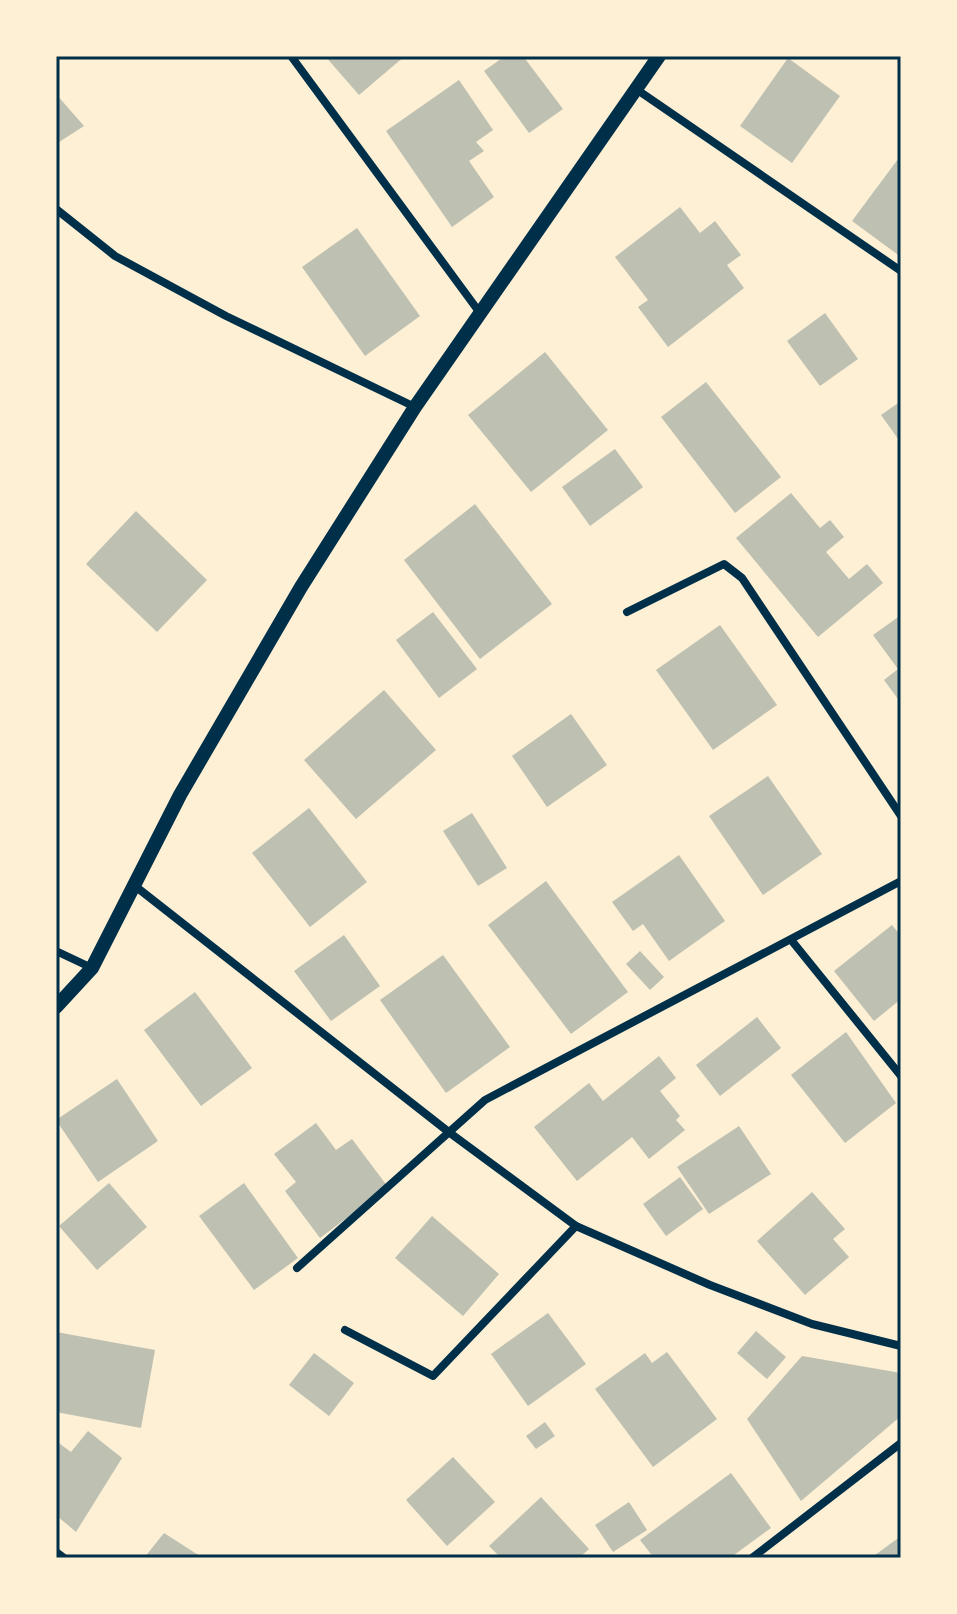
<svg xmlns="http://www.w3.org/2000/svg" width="957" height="1614" font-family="'DM Sans',sans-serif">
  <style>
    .building { fill: #bec0b2 }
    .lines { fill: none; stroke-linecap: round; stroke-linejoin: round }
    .minor { stroke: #003049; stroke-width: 8 }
    .tertiary { stroke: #003049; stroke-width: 14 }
    .neatline { fill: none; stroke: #003049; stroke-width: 3 }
  </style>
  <rect width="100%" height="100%" fill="#fdf0d5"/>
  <g class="building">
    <path d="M 325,56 L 405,56 L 359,95 Z"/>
    <path d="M 505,56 L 523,56 L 563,109 L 529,133 L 484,71 Z"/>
    <path d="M 788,58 L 840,96 L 792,163 L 740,126 Z"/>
    <path d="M 459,80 L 493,130 L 476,142 L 484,151 L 469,161 L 494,197 L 452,227 L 386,131 Z"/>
    <path d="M 56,94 L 84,126 L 56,144 Z"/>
    <path d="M 901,155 L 901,257 L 852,221 Z"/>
    <path d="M 680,207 L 700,233 L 715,221 L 741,255 L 727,265 L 744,288 L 668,347 L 638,307 L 648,300 L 615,257 Z"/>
    <path d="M 357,228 L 420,316 L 365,356 L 302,267 Z"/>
    <path d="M 825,313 L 858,359 L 820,386 L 787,341 Z"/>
    <path d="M 545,352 L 608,430 L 531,492 L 468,415 Z"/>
    <path d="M 706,382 L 781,477 L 735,513 L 661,417 Z"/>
    <path d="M 901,401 L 901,443 L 881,415 Z"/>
    <path d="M 615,449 L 643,487 L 590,526 L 562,487 Z"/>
    <path d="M 791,493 L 820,528 L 830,520 L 844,537 L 826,552 L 849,579 L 867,564 L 883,583 L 818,637 L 736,538 Z"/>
    <path d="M 475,504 L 552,604 L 480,659 L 404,560 Z"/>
    <path d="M 136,511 L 207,580 L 157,632 L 86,564 Z"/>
    <path d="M 433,612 L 477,669 L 439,698 L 396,640 Z"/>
    <path d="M 901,615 L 901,703 L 884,680 L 898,669 L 873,635 Z"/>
    <path d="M 720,625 L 777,705 L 713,750 L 656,670 Z"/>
    <path d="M 384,690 L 436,750 L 356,819 L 304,760 Z"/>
    <path d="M 571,714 L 607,765 L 547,807 L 512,756 Z"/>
    <path d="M 768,776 L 822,854 L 763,895 L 709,816 Z"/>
    <path d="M 309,808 L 367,882 L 310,927 L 252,853 Z"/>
    <path d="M 472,813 L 507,868 L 478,886 L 443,831 Z"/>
    <path d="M 679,855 L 725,921 L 669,961 L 643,924 L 633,931 L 612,902 Z"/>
    <path d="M 546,881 L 628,992 L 571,1034 L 488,925 Z"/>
    <path d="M 892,925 L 901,936 L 901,999 L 874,1021 L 834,971 Z"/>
    <path d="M 344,935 L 380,986 L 331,1021 L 294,971 Z"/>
    <path d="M 640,951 L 664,977 L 650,990 L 626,964 Z"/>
    <path d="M 443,955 L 510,1047 L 446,1093 L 380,1000 Z"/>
    <path d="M 195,992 L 252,1068 L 201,1106 L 144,1030 Z"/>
    <path d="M 757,1017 L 781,1048 L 720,1096 L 696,1065 Z"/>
    <path d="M 846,1032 L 896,1103 L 845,1143 L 791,1075 Z"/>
    <path d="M 659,1056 L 676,1078 L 660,1091 L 680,1116 L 676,1120 L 685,1130 L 649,1159 L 632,1137 L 577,1181 L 534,1127 L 589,1083 L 603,1101 Z"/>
    <path d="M 117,1079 L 158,1141 L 98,1182 L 56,1120 Z"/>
    <path d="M 316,1123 L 336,1150 L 352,1139 L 388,1187 L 320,1238 L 285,1191 L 296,1182 L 274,1154 Z"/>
    <path d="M 739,1126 L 771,1174 L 709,1214 L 677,1167 Z"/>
    <path d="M 680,1177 L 703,1209 L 666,1236 L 643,1204 Z"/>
    <path d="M 109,1183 L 147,1227 L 97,1270 L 59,1226 Z"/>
    <path d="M 244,1183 L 298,1258 L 254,1290 L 199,1216 Z"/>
    <path d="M 812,1192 L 845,1229 L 833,1239 L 849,1257 L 805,1295 L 757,1241 Z"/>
    <path d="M 432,1216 L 499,1274 L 463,1316 L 395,1258 Z"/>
    <path d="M 548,1313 L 586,1364 L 528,1406 L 491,1354 Z"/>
    <path d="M 756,1331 L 786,1357 L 767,1379 L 737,1353 Z"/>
    <path d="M 56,1332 L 155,1350 L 141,1428 L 56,1412 Z"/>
    <path d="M 667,1352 L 717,1419 L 653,1467 L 595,1389 L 645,1353 L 652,1363 Z"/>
    <path d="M 314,1353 L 354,1383 L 329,1416 L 289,1385 Z"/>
    <path d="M 802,1356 L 901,1373 L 901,1416 L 801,1501 L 747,1419 Z"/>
    <path d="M 545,1422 L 555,1436 L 536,1449 L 526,1436 Z"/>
    <path d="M 88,1431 L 122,1458 L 76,1532 L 56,1515 L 56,1441 L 71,1452 Z"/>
    <path d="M 453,1457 L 495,1502 L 447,1546 L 406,1500 Z"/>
    <path d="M 731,1473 L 771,1528 L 730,1558 L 654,1558 L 640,1540 Z"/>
    <path d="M 541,1497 L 589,1549 L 579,1558 L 501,1558 L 489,1546 Z"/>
    <path d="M 629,1502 L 647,1530 L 613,1552 L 595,1525 Z"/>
    <path d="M 164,1533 L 203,1558 L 144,1558 Z"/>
    <path d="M 901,1536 L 901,1558 L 871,1558 Z"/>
  </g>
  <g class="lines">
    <g class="minor">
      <path d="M 291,56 L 480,313"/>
      <path d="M 636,89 L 901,271"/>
      <path d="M 56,209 L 115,256 L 226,316 L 415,407"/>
      <path d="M 627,612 L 724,564 L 742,578 L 901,816"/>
      <path d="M 135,886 L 450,1133 L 576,1226 L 710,1285 L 812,1324 L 901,1346"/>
      <path d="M 792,941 L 901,1076"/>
      <path d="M 56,951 L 92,968"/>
      <path d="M 297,1268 L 485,1100 L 901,881"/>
      <path d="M 345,1330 L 433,1376 L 576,1226"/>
      <path d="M 56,1552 L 64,1558"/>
      <path d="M 752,1558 L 901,1443"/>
    </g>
    <path class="tertiary" d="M 56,1007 L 92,968 L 180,795 L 301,587 L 415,407 L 659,56"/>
  </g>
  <rect width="957" height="1614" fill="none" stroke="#fdf0d5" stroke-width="116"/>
  <rect x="58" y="58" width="841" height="1498" class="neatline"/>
</svg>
